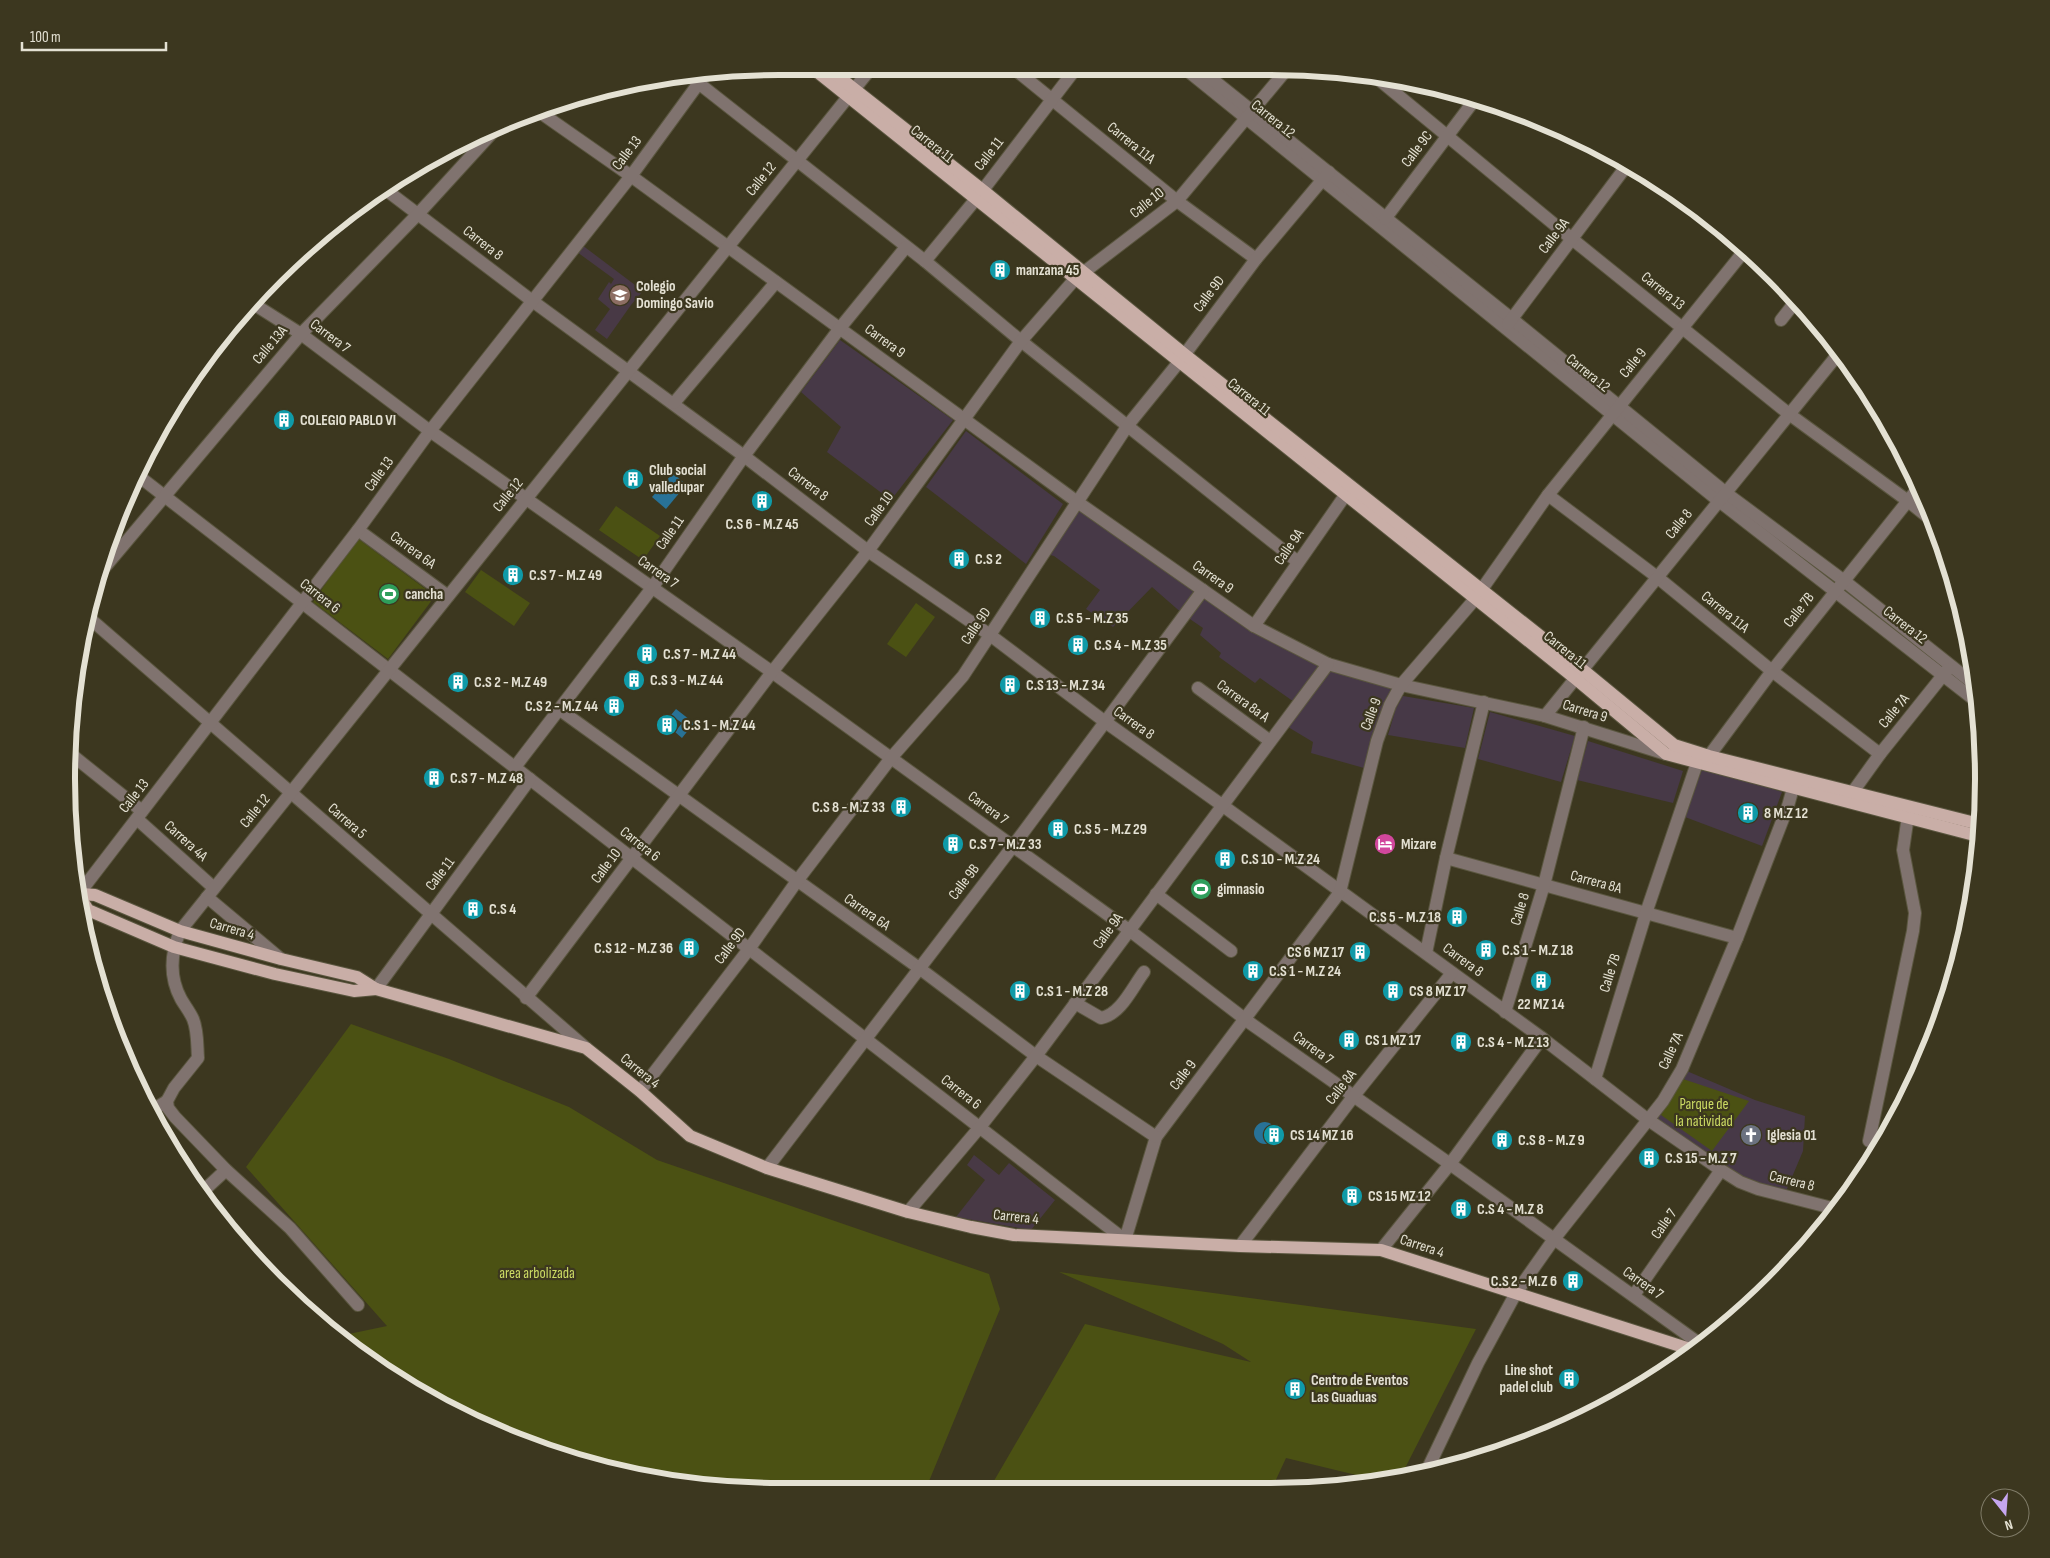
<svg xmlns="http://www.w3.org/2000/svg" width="2050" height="1558" font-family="'Sofia Sans Condensed',sans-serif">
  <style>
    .commercial { fill: #473947 }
    .education { fill: #483945 }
    .green { fill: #4b5113 }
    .water { fill: #287297 }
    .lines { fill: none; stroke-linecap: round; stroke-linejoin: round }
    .minor-casing { stroke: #5a563f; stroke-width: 14 }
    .major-casing { stroke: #5a563f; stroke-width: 14 }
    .minor { stroke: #80736f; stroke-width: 12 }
    .major { stroke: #c9aea7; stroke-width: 12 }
    .labels { text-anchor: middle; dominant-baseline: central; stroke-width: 4.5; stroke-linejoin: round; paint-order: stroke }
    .street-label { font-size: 15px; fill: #e4e1d3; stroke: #3c371f }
    .poi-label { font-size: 15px; font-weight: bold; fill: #e4e1d3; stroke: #3c371f; text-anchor: start }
    .park-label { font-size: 15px; fill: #cddc64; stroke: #3c371f }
    .rim { fill: none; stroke: #e4e1d3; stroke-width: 6 }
  </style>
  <rect width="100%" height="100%" fill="#3c371f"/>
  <g class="commercial">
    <path d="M 840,340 L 953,420 L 891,500 L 827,452 L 841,427 L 801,392 Z"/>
    <path d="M 966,431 L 1063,504 L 1026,564 L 926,487 Z"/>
    <path d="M 1076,501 L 1251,630 L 1401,685 L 1371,770 L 1311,753 L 1313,742 L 1283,724 L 1297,704 L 1260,678 L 1255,683 L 1219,657 L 1221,653 L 1200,635 L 1203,628 L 1184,615 L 1152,587 L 1113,627 L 1086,609 L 1100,590 L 1054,556 L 1043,553 Z"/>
    <path d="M 1403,696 L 1474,708 L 1465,748 L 1388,735 L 1396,708 Z"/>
    <path d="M 1490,712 L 1575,736 L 1561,782 L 1478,759 Z"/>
    <path d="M 1588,741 L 1683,771 L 1673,803 L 1577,780 Z"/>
    <path d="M 1703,767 L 1782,792 L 1762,846 L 1685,817 Z"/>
    <path d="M 1682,1069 L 1755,1100 L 1805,1116 L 1803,1151 L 1784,1196 L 1758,1189 L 1647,1119 Z"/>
  </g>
  <g class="education">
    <path d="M 582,245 L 643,291 L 631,305 L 607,339 L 595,330 L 610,309 L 598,299 L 609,282 L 611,284 L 614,279 L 577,252 Z"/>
    <path d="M 974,1155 L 999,1175 L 1009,1163 L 1055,1200 L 1031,1230 L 956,1217 L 985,1180 L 967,1165 Z"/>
  </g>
  <g class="green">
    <path d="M 616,506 L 660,536 L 643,560 L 599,530 Z"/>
    <path d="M 357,538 L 435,596 L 388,659 L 313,602 Z"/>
    <path d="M 481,570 L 530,603 L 514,626 L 465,592 Z"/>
    <path d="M 916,603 L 935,617 L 906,657 L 887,644 Z"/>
    <path d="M 351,1024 L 449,1059 L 569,1107 L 657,1160 L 989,1274 L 1000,1309 L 927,1486 L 686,1486 L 507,1438 L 383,1372 L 347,1342 L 344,1335 L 387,1326 L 246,1167 Z"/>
    <path d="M 1680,1078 L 1749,1101 L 1712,1151 L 1661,1115 Z"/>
    <path d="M 1059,1272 L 1476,1329 L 1401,1476 L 1381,1481 L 1286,1458 L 1273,1486 L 991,1486 L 1085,1324 L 1251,1362 L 1223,1344 Z"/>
  </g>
  <g class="water">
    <path d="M 673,473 L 683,482 L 681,491 L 666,509 L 652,497 Z"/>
    <path d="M 676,709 L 694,723 L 682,738 L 675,732 L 682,723 L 671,715 Z"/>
    <circle cx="1265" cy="1133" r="11"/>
  </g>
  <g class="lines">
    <g class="minor-casing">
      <g id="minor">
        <path d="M 1012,67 L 1177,201 L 1256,259"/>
        <path d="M 1183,67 L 1719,501 L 1976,701"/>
        <path d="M 1197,67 L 1512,319 L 1726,493 L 1843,580 L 1974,684"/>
        <path d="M 692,78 L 925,261 L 1021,341 L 1298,562"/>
        <path d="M 1377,78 L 1572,239 L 1789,414 L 1908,501 L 1934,522"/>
        <path d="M 541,113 L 631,176 L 1076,501 L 1254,626 L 1328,664 L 1401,685 L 1545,716 L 1666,754"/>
        <path d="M 386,190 L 531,300 L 744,456 L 868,551 L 990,635 L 1104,721 L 1226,808 L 1542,1038 L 1647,1119 L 1721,1170 L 1740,1182 L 1758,1189 L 1836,1209"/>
        <path d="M 1385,219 L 1476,98"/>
        <path d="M 925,261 L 976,199 L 1077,67"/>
        <path d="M 252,303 L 301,334 L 430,431 L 772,672 L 1129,930 L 1250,1023 L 1450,1164 L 1700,1344"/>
        <path d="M 1781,320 L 1796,301"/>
        <path d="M 1508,324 L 1628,164"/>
        <path d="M 674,403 L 776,282"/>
        <path d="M 136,474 L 1125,1240 L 1156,1137 L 1340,892 L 1377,741 L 1390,705 L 1401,685 L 1475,599 L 1548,495 L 1745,250"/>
        <path d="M 1548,495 L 1657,577 L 1772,671 L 1880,754"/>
        <path d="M 358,530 L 448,596"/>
        <path d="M 105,567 L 301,334 L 419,213 L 492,133"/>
        <path d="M 88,617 L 586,1048"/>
        <path d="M 1254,626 L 1351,487"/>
        <path d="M 1198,688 L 1270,741"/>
        <path d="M 560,710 L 919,968 L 1036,1056 L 1156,1137"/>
        <path d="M 1545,716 L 1839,353"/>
        <path d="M 72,755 L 142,811"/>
        <path d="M 1709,756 L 1772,671 L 1919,487"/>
        <path d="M 515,767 L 652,588 L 744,456 L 840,328 L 906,247"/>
        <path d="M 1847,800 L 1880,754 L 1948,669"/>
        <path d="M 137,819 L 214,888"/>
        <path d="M 1446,858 L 1737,938"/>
        <path d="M 81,891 L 358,530 L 430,431 L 631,176 L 704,76"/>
        <path d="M 1156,894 L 1231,951"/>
        <path d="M 207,897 L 281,959"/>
        <path d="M 1426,953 L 1446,858 L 1484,702"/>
        <path d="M 376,989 L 530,779"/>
        <path d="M 526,998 L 772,672 L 868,551 L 1021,341 L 1075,279 L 1177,201 L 1288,68"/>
        <path d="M 1075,1003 L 1101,1018 C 1121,1014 1132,988 1144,972"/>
        <path d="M 1505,1012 L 1544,885 L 1584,727"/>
        <path d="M 1595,1079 L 1646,913 L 1697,763"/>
        <path d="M 640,1091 L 749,949 L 797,881 L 891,758 L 963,676 L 1128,425 L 1179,362 L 1256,259 L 1329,172"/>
        <path d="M 154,1109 L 167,1101"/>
        <path d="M 1869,1141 L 1913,931 L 1915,913 L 1903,850 L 1909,809"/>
        <path d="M 767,1168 L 1013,846 L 1203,590"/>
        <path d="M 201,1193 L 226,1170"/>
        <path d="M 908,1212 L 980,1127 L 1036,1056 L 1328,664"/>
        <path d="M 1240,1246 L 1353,1097 L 1452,973"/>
        <path d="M 1381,1250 L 1450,1164 L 1542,1038"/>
        <path d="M 1634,1295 L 1721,1170"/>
        <path d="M 358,1305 L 290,1228 L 226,1170 L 175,1117 L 168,1108 L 167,1101 L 174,1088 L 198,1058 C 197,1045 198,1031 193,1019 C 190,1012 185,1006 181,999 C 169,977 171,953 180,931 L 872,67"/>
        <path d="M 1428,1468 L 1478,1363 L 1516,1293 L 1554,1239 L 1663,1101 L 1682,1069 L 1737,938 L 1788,806 L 1793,788"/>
      </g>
    </g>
    <g class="major-casing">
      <g id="major">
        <path d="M 810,66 L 1576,679 L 1666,754 L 1978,836"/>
        <path d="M 825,66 L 985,192 L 1184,354 L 1583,670 L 1674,745 L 1709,756 L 1979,824"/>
        <path d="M 81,894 L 95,895 L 180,931 L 281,959 L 357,977 L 376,989 L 586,1048 L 640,1091 L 690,1136 L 767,1168 L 908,1212 L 971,1227 L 1014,1235 L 1240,1246 L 1381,1250 L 1693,1350"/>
        <path d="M 83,902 L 88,910 L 174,947 L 275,974 L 354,991 L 376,989"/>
      </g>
    </g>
    <use href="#minor" class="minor"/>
    <use href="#major" class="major"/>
  </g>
  <defs>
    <g id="building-disc" transform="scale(1.125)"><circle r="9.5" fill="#0f9aa8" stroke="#3c371f"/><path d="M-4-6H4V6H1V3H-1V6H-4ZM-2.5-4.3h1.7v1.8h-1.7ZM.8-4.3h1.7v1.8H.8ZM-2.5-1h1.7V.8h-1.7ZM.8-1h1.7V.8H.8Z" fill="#fff"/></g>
    <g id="school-disc" transform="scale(1.125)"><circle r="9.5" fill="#8d6e63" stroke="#3c371f"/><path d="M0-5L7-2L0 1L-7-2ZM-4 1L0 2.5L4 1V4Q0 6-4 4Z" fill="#fff"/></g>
    <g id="stadium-disc" transform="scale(1.125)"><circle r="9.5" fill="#2e9e5b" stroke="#3c371f"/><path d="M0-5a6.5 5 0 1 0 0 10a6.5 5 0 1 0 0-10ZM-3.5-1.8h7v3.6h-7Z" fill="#fff"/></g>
    <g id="hotel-disc" transform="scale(1.125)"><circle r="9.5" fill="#d1479c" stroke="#3c371f"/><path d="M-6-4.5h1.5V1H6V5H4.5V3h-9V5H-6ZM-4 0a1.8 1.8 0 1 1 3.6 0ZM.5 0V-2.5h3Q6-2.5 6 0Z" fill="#fff"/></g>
    <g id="church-disc" transform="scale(1.125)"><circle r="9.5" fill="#6b7280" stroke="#3c371f"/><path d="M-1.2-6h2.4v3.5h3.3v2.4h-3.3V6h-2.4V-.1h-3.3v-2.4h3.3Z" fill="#fff"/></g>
  </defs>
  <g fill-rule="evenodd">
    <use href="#building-disc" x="1000" y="270"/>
    <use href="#school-disc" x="620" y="295"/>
    <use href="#building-disc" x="284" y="420"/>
    <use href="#building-disc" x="633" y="479"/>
    <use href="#building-disc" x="762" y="501"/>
    <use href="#building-disc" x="959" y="559"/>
    <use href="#building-disc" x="513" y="575"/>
    <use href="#stadium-disc" x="389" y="594"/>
    <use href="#building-disc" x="1040" y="618"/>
    <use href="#building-disc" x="1078" y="645"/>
    <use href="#building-disc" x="647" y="654"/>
    <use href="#building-disc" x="634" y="680"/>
    <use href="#building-disc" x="458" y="682"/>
    <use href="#building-disc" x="1010" y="685"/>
    <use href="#building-disc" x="614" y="706"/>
    <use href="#building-disc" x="667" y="725"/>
    <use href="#building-disc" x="434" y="778"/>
    <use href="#building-disc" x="901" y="807"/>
    <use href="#building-disc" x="1748" y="813"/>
    <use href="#building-disc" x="1058" y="829"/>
    <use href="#building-disc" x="953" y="844"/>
    <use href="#hotel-disc" x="1385" y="844"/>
    <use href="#building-disc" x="1225" y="859"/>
    <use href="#stadium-disc" x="1201" y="889"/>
    <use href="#building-disc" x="473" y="909"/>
    <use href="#building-disc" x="1457" y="917"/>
    <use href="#building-disc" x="689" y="948"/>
    <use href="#building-disc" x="1486" y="950"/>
    <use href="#building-disc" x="1360" y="952"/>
    <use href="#building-disc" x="1253" y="971"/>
    <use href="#building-disc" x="1541" y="981"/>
    <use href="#building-disc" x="1020" y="991"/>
    <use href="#building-disc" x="1393" y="991"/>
    <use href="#building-disc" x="1349" y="1040"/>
    <use href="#building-disc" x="1461" y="1042"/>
    <use href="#building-disc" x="1274" y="1135"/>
    <use href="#church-disc" x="1751" y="1135"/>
    <use href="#building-disc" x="1502" y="1140"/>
    <use href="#building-disc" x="1649" y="1158"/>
    <use href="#building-disc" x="1352" y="1196"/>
    <use href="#building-disc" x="1461" y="1209"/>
    <use href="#building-disc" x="1573" y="1281"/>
    <use href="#building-disc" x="1569" y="1379"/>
    <use href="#building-disc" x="1295" y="1389"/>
  </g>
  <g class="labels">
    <g class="street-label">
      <text transform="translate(1273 119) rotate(39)">Carrera 12</text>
      <text transform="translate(1131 143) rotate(39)">Carrera 11A</text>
      <text transform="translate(932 144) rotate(39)">Carrera 11</text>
      <text transform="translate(1417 149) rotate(-53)">Calle 9C</text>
      <text transform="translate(627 153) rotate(-53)">Calle 13</text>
      <text transform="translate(989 154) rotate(-52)">Calle 11</text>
      <text transform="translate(761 179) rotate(-51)">Calle 12</text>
      <text transform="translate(1147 203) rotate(-39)">Calle 10</text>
      <text transform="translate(1554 236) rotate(-53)">Calle 9A</text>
      <text transform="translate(483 243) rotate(38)">Carrera 8</text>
      <text transform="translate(1663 291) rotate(39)">Carrera 13</text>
      <text transform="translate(1209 294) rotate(-53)">Calle 9D</text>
      <text transform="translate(330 336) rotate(37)">Carrera 7</text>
      <text transform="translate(885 341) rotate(36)">Carrera 9</text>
      <text transform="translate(270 345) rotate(-50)">Calle 13A</text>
      <text transform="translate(1633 363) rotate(-51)">Calle 9</text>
      <text transform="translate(1588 373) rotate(39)">Carrera 12</text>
      <text transform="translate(1249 397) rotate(39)">Carrera 11</text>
      <text transform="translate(379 474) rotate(-54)">Calle 13</text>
      <text transform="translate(808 484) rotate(37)">Carrera 8</text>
      <text transform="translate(508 495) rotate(-51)">Calle 12</text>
      <text transform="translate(879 509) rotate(-54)">Calle 10</text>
      <text transform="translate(1679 524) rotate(-51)">Calle 8</text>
      <text transform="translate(670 533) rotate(-55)">Calle 11</text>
      <text transform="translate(1289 547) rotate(-55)">Calle 9A</text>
      <text transform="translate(413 550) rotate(36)">Carrera 6A</text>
      <text transform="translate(658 572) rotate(35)">Carrera 7</text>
      <text transform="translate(1213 577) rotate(35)">Carrera 9</text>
      <text transform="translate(320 596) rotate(38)">Carrera 6</text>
      <text transform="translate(1799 610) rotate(-52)">Calle 7B</text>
      <text transform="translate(1725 612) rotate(39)">Carrera 11A</text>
      <text transform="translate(1905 625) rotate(38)">Carrera 12</text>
      <text transform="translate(976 626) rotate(-56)">Calle 9D</text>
      <text transform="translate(1565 650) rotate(39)">Carrera 11</text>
      <text transform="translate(1243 701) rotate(36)">Carrera 8a A</text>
      <text transform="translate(1585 711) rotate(17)">Carrera 9</text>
      <text transform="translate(1894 711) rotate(-51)">Calle 7A</text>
      <text transform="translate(1371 714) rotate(-69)">Calle 9</text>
      <text transform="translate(1134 723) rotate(35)">Carrera 8</text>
      <text transform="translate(134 796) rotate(-52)">Calle 13</text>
      <text transform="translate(988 808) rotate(36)">Carrera 7</text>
      <text transform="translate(255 811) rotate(-51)">Calle 12</text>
      <text transform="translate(347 821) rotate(41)">Carrera 5</text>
      <text transform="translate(186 841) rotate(42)">Carrera 4A</text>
      <text transform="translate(640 844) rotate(38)">Carrera 6</text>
      <text transform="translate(606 866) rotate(-53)">Calle 10</text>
      <text transform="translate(440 874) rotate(-53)">Calle 11</text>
      <text transform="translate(964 882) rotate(-53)">Calle 9B</text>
      <text transform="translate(1596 882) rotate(15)">Carrera 8A</text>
      <text transform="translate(1520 909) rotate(-73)">Calle 8</text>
      <text transform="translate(867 912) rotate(35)">Carrera 6A</text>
      <text transform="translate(232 929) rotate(16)">Carrera 4</text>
      <text transform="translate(1108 931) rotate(-54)">Calle 9A</text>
      <text transform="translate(730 946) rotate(-53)">Calle 9D</text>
      <text transform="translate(1463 960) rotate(36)">Carrera 8</text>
      <text transform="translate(1610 973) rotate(-73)">Calle 7B</text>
      <text transform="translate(1313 1048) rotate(36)">Carrera 7</text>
      <text transform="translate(1671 1051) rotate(-65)">Calle 7A</text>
      <text transform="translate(640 1071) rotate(39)">Carrera 4</text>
      <text transform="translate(1183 1075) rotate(-53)">Calle 9</text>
      <text transform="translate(1341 1087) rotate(-52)">Calle 8A</text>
      <text transform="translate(961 1092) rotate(38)">Carrera 6</text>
      <text transform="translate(1792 1181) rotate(14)">Carrera 8</text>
      <text transform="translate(1016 1217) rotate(6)">Carrera 4</text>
      <text transform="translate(1664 1224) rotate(-55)">Calle 7</text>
      <text transform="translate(1422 1246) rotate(18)">Carrera 4</text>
      <text transform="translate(1643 1283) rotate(35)">Carrera 7</text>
    </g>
    <g class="poi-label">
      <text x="1016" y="270">manzana 45</text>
      <text x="636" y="286">Colegio<tspan x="636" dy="17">Domingo Savio</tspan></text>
      <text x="300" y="420">COLEGIO PABLO VI</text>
      <text x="649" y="470">Club social<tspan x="649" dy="17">valledupar</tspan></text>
      <text x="762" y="524" text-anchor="middle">C.S 6 - M.Z 45</text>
      <text x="975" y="559">C.S 2</text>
      <text x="529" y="575">C.S 7 - M.Z 49</text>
      <text x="405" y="594">cancha</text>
      <text x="1056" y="618">C.S 5 - M.Z 35</text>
      <text x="1094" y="645">C.S 4 - M.Z 35</text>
      <text x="663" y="654">C.S 7 - M.Z 44</text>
      <text x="650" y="680">C.S 3 - M.Z 44</text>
      <text x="474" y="682">C.S 2 - M.Z 49</text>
      <text x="1026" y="685">C.S 13 - M.Z 34</text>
      <text x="598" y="706" text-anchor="end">C.S 2 - M.Z 44</text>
      <text x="683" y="725">C.S 1 - M.Z 44</text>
      <text x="450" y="778">C.S 7 - M.Z 48</text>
      <text x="885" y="807" text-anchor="end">C.S 8 - M.Z 33</text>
      <text x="1764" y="813">8 M.Z 12</text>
      <text x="1074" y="829">C.S 5 - M.Z 29</text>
      <text x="969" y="844">C.S 7 - M.Z 33</text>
      <text x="1401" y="844">Mizare</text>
      <text x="1241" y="859">C.S 10 - M.Z 24</text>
      <text x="1217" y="889">gimnasio</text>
      <text x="489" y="909">C.S 4</text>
      <text x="1441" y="917" text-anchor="end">C.S 5 - M.Z 18</text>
      <text x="673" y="948" text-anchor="end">C.S 12 - M.Z 36</text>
      <text x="1502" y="950">C.S 1 - M.Z 18</text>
      <text x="1344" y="952" text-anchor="end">CS 6 MZ 17</text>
      <text x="1269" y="971">C.S 1 - M.Z 24</text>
      <text x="1036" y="991">C.S 1 - M.Z 28</text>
      <text x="1409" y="991">CS 8 MZ 17</text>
      <text x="1541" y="1004" text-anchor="middle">22 MZ 14</text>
      <text x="1365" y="1040">CS 1 MZ 17</text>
      <text x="1477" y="1042">C.S 4 - M.Z 13</text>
      <text x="1290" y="1135">CS 14 MZ 16</text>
      <text x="1767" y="1135">Iglesia 01</text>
      <text x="1518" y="1140">C.S 8 - M.Z 9</text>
      <text x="1665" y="1158">C.S 15 - M.Z 7</text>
      <text x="1368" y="1196">CS 15 MZ 12</text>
      <text x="1477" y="1209">C.S 4 - M.Z 8</text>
      <text x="1557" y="1281" text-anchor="end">C.S 2 - M.Z 6</text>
      <text x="1553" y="1370" text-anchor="end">Line shot<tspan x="1553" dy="17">padel club</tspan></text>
      <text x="1311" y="1380">Centro de Eventos<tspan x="1311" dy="17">Las Guaduas</tspan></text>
    </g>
    <g class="park-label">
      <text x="1704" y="1104">Parque de<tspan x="1704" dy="17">la natividad</tspan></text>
      <text x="537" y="1273">area arbolizada</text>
    </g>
  </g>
  <path d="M0 0H2050V1558H0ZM779 75H1271A704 704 0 0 1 1975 779V779A704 704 0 0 1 1271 1483H779A704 704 0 0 1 75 779V779A704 704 0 0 1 779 75Z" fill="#3c371f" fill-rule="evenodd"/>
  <path class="rim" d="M779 75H1271A704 704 0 0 1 1975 779V779A704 704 0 0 1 1271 1483H779A704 704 0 0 1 75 779V779A704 704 0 0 1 779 75Z"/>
  <g transform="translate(2005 1513) rotate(163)"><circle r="24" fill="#3c371f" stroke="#7f7b67"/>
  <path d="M0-4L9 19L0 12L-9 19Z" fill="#c6a6f0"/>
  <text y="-8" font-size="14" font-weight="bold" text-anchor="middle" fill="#e4e1d3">N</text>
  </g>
  <path d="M22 42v8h144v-8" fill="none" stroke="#e4e1d3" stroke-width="2.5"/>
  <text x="30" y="42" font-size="15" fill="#e4e1d3" stroke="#3c371f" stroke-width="4" paint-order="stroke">100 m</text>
</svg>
